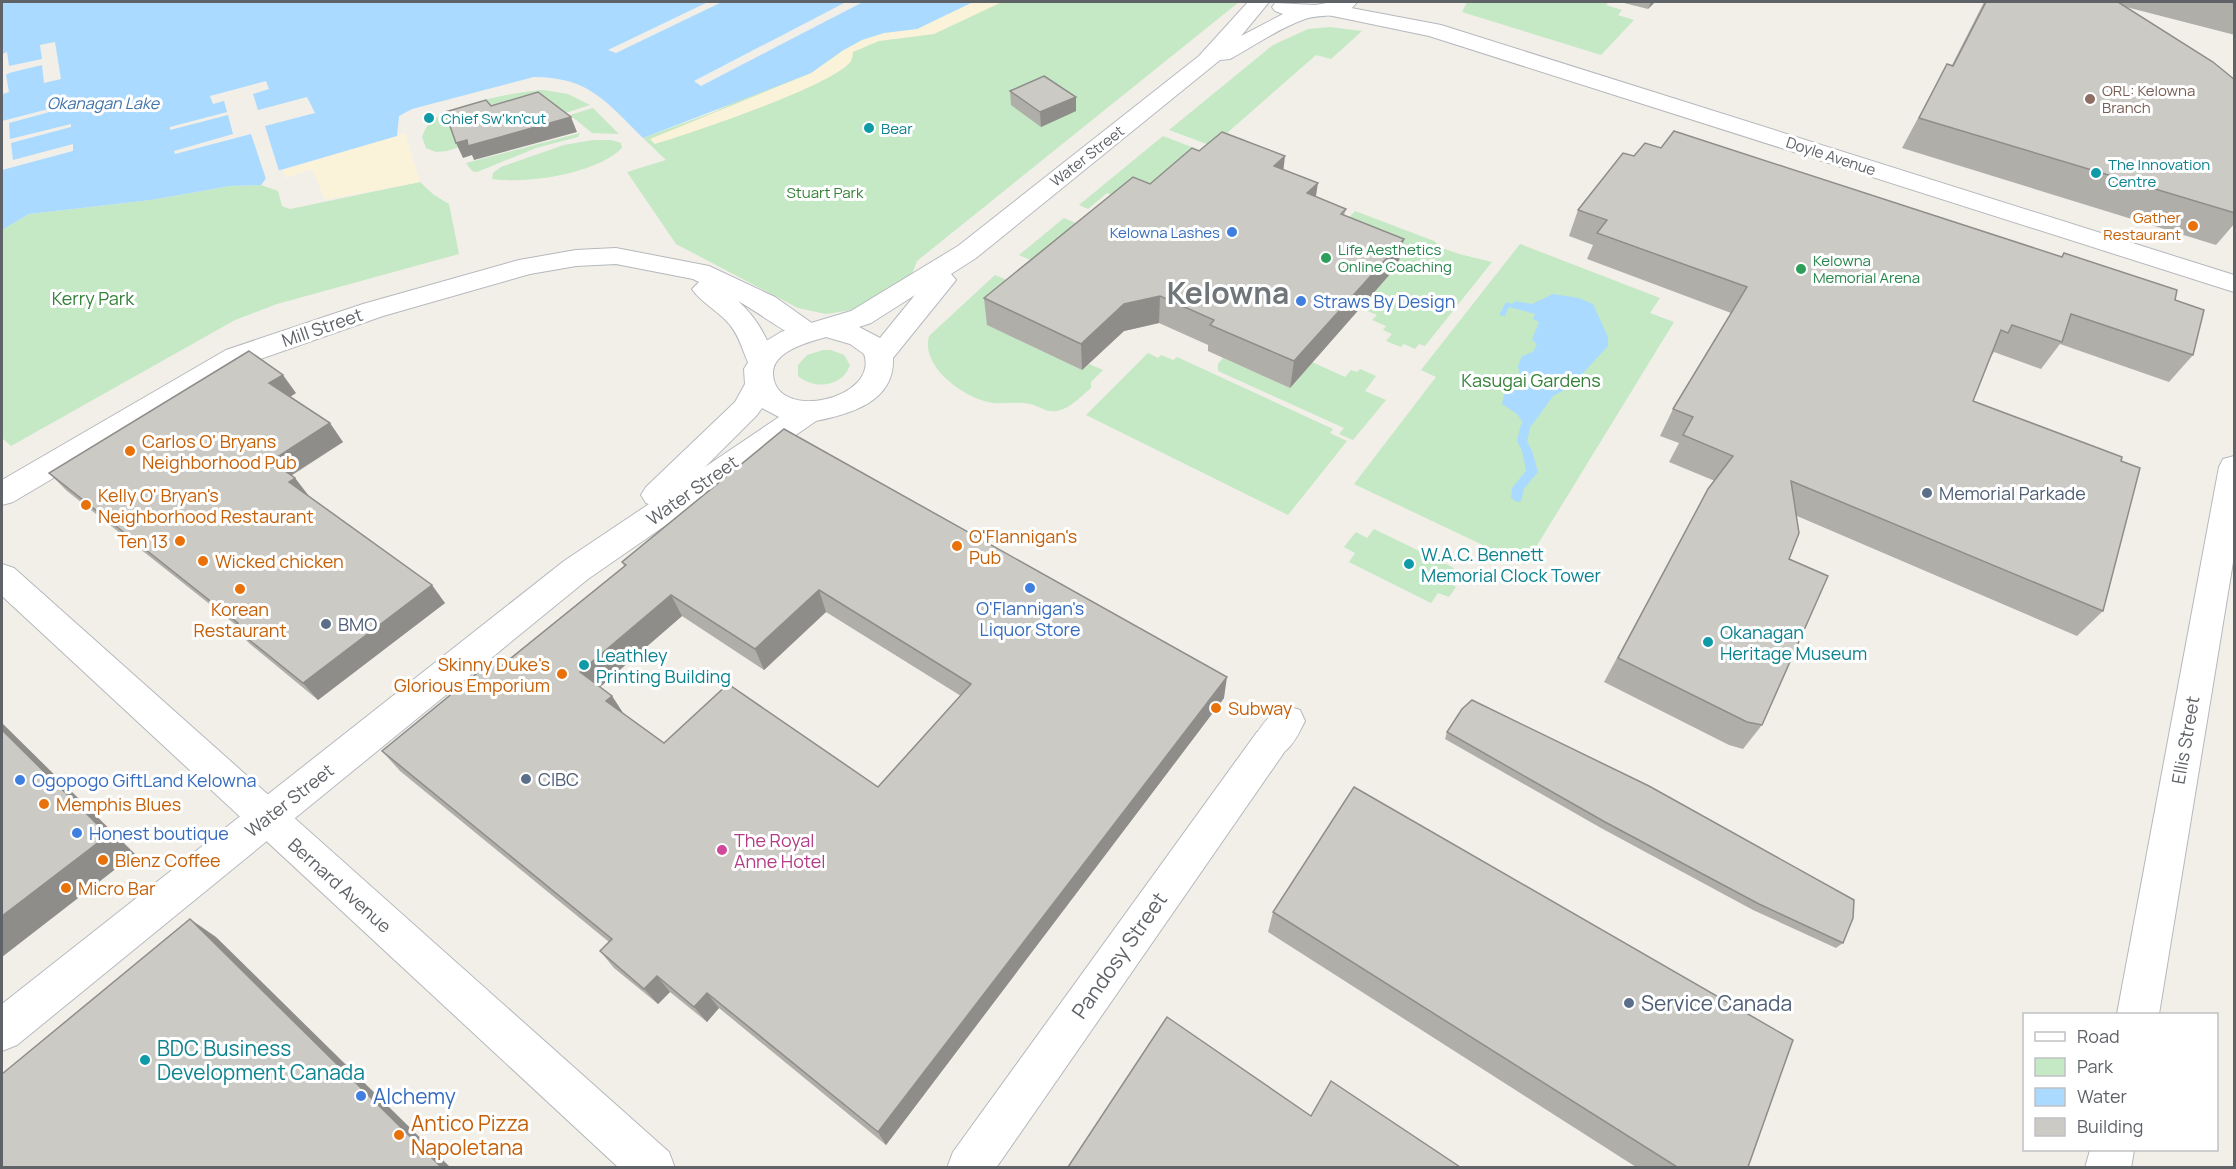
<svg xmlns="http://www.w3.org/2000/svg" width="2236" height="1169" font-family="Manrope,sans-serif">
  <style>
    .green { fill: #c5e8c5 }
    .sand { fill: #fbf3d9 }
    .water { fill: #aadaff }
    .pier { fill: #f1efe8 }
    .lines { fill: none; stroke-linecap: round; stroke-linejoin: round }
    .stream { fill: #aadaff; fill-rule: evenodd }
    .minor-casing { stroke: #b5b8bc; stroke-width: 2 }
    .tertiary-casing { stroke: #b5b8bc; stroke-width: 2 }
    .secondary-casing { stroke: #b6babf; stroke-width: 2 }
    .minor { fill: #fff; fill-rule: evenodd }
    .tertiary { fill: #fff; fill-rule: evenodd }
    .secondary { fill: #fff; fill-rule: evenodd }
    .wall { fill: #afaea9; fill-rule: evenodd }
    .shaded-wall { fill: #8f8d8a }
    .building { fill: #cccac5; stroke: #8f8d8a; stroke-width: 1.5; fill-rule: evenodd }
    .education-dot { fill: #8d6e63; stroke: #fff; stroke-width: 2 }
    .culture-dot { fill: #0f9aa8; stroke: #fff; stroke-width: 2 }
    .food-dot { fill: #e8710a; stroke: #fff; stroke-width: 2 }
    .shop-dot { fill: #3f7fe0; stroke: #fff; stroke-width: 2 }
    .leisure-dot { fill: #2e9e5b; stroke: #fff; stroke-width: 2 }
    .service-dot { fill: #5c6f8a; stroke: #fff; stroke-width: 2 }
    .hotel-dot { fill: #d1479c; stroke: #fff; stroke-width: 2 }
    .labels { text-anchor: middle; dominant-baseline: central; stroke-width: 6; stroke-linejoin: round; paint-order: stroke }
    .far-education-label { font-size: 15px; fill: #785e54; stroke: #fff; text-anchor: start }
    .far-culture-label { font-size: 15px; fill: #0d838f; stroke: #fff; text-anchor: start }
    .far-street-label { font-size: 15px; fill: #5f6368; stroke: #fff }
    .far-park-label { font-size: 15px; fill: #348238; stroke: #fff }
    .far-food-label { font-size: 15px; fill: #c56008; stroke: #fff; text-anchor: end }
    .far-shop-label { font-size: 15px; fill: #366cbe; stroke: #fff; text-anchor: end }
    .far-leisure-label { font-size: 15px; fill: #27864d; stroke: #fff; text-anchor: start }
    .far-water-label { font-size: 16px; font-style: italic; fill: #4174aa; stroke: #fff }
    .park-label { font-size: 18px; fill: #348238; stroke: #fff }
    .shop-label { font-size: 18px; fill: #366cbe; stroke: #fff; text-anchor: start }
    .street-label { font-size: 18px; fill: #5f6368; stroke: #fff }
    .food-label { font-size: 18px; fill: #c56008; stroke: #fff; text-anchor: start }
    .service-label { font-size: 18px; fill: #4e5e75; stroke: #fff; text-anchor: start }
    .culture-label { font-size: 18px; fill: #0d838f; stroke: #fff; text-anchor: start }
    .hotel-label { font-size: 18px; fill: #b23c85; stroke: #fff; text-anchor: start }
    .near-street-label { font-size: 21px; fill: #5f6368; stroke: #fff }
    .near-service-label { font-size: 21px; fill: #4e5e75; stroke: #fff; text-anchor: start }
    .near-culture-label { font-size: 21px; fill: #0d838f; stroke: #fff; text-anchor: start }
    .near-shop-label { font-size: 21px; fill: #366cbe; stroke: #fff; text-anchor: start }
    .near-food-label { font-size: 21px; fill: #c56008; stroke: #fff; text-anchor: start }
    .town-label { font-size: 30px; font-weight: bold; fill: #70757a; stroke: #fff }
  </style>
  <rect width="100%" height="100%" fill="#f1efe8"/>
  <g class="green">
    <path d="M 973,2 L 1239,2 L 917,261 L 912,274 L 865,308 L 826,314 L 798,308 L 676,244 L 627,172 L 666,160 L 643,138 L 714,112 L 842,51 L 917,29 Z"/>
    <path d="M 1467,2 L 1609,2 L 1606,5 L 1622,10 L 1618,15 L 1634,20 L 1601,55 L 1462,12 Z"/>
    <path d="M 1330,27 L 1362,31 L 1331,59 L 1316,55 L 1227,133 L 1246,140 L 1231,153 L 1169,130 L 1273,45 L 1308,29 Z"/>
    <path d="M 543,90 L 568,94 L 590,105 L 447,151 L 436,152 L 426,148 L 422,137 C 424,132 426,127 429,124 C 447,104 516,92 543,90 Z"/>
    <path d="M 593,108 L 619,134 L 592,133 L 570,115 Z"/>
    <path d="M 580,133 L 578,137 L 536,148 L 477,172 L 472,171 L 466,163 Z"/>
    <path d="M 1163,136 L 1220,158 L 1150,211 L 1107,193 L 1088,209 L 1079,205 Z"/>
    <path d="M 593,140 L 611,140 L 621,143 L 622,148 C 596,174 527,184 492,179 L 493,173 L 501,167 L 564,145 Z"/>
    <path d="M 420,182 L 434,195 L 449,204 L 459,254 L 277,304 L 235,320 L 11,446 L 2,438 L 2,230 L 29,214 L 151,200 L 230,186 L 261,185 L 278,191 L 282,206 L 290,209 Z"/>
    <path d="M 1355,211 L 1434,241 L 1442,248 L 1459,254 L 1492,262 L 1425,346 L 1419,344 L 1415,349 L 1404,344 L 1401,347 L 1386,341 L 1392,334 L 1383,330 L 1386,326 L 1372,320 L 1377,315 L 1360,308 L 1397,265 L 1335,233 Z"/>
    <path d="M 1064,218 L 1099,233 L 1072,278 L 1019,255 Z"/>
    <path d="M 1520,244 L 1660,298 L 1650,313 L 1674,322 L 1525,565 L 1354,484 L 1436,377 L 1421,370 Z"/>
    <path d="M 995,275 L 1028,289 L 988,325 L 1082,370 L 1089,364 L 1103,370 L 1091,382 L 1091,388 C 1080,397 1071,408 1057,411 C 1046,413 1040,406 1030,404 C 1018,401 1005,404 993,403 C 965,399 920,367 929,336 Z"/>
    <path d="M 823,350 L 831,350 L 844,355 L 850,365 C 843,387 814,390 798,376 L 798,365 L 807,355 Z"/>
    <path d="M 1148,353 L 1158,358 L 1161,355 L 1173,360 L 1177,357 L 1333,429 L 1330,433 L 1347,441 L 1288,515 L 1086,415 Z"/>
    <path d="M 1223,358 L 1290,388 L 1312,362 L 1345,377 L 1351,370 L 1357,372 L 1360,369 L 1376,376 L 1365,391 L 1386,400 L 1353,440 L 1339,434 L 1344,428 L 1218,371 L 1218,364 Z"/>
    <path d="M 1374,529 L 1454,568 L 1446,581 L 1456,587 L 1449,597 L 1438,593 L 1431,603 L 1349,562 L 1355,553 L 1344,547 L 1356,532 L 1367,538 Z"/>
  </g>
  <g class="sand">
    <path d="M 973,2 L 1002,2 L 934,34 L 879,41 L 853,52 C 853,54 852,59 851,61 C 835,85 689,134 655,144 L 650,139 L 811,73 L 842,51 L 862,40 L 884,33 L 917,29 Z"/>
    <path d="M 405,133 L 420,182 L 325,200 L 312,169 L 285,178 L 284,170 Z"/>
  </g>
  <g class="water">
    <path d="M 2,2 L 973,2 L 917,29 L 884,33 L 862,40 L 842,51 L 811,73 L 643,138 C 607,103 590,77 534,77 L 412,109 L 399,116 L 397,136 L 270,173 L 261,185 L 230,186 L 151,200 L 29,214 L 2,230 Z"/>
    <path d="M 1553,294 L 1579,298 L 1593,304 L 1608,337 L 1608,346 L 1570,387 L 1553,396 L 1532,425 L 1523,423 L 1517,414 L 1502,404 L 1504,395 L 1520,376 L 1518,366 L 1522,356 L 1533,352 L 1537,344 L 1532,340 L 1539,322 L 1533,319 L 1535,314 L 1509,307 L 1505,316 L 1499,315 L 1506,302 L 1512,304 L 1516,301 L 1532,304 Z"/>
  </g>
  <g class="pier">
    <path d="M 708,2 L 722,2 L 616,53 L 608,50 Z"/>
    <path d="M 846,2 L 863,2 L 701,86 L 694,81 Z"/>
    <path d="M 55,42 L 61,79 L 44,83 L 42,65 L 9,73 L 6,75 L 9,92 L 3,94 L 2,54 L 7,52 L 9,66 L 42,59 L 40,45 Z"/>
    <path d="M 266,81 L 269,89 L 253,94 L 258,110 L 307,97 L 315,113 L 265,126 L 280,174 L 272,175 L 267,182 L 251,134 L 175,154 L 174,151 L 233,134 L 228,115 L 170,130 L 170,127 L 227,112 L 224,101 L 213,104 L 210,96 Z"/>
    <path d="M 68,104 L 68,107 L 9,123 L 10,139 L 71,124 L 71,127 L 11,143 L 13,160 L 73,144 L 73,151 L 2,170 L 2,121 Z"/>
  </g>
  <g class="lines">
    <path class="stream" d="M 1526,420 L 1531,424 L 1527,441 L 1532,451 L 1538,472 L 1524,489 L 1521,501 L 1517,502 L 1511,498 L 1512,488 L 1526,471 L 1522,451 L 1517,441 L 1521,424 Z"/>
    <g class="minor-casing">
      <g id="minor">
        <path d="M 1330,4 L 1441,25 L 2234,275 L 2234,292 L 1429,36 L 1323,14 L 1320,10 L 1323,6 Z"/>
        <path d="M 616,248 L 709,266 L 775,297 L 816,326 L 820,332 L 816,338 C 813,339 809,341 806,341 C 797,341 752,308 738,301 C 756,317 768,338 775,361 L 771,368 L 761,371 L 751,368 C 743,354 741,338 730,325 C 719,311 701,303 692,289 L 699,282 L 693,279 L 616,264 L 576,266 L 530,274 L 383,316 L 246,364 L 13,502 L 2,505 L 2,480 L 226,350 L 363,304 L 519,260 L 576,250 Z"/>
        <path d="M 1270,727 L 1283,732 L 1288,743 L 1283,754 L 996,1168 L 947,1168 L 953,1152 L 1257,732 Z"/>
      </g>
    </g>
    <g class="tertiary-casing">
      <g id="tertiary">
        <path d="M 2234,456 L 2234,556 L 2159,1014 L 2117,1014 L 2219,467 L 2223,459 Z"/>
        <path d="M 2,564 L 14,568 L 669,1152 L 675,1168 L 619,1168 L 2,596 Z"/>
        <path d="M 1287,706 L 1300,710 L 1305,721 C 1294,743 1284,764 1257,754 L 1252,743 C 1260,726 1270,712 1287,706 Z"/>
        <path d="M 2090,1150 L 2134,1150 L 2131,1168 L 2085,1168 Z"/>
      </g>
    </g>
    <g class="secondary-casing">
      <path id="secondary" d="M 1248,2 L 1269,2 L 1241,36 L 1283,14 L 1275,11 L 1272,7 L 1275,3 L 1315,5 L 1333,2 L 1357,2 C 1345,20 1322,13 1305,19 C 1279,28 1254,46 1230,59 L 1220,60 L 976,258 L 951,274 L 956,280 L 893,358 C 895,402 850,414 816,421 L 588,579 L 17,1045 L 2,1051 L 2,1004 L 564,561 L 649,504 L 646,503 L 641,495 L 646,487 L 735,402 L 745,384 L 744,369 L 758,346 L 781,332 L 851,311 L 958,246 L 1199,56 ZM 915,295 L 880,338 L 859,327 L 871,323 ZM 826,337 L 850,344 L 864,354 C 880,399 775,423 773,374 C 772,351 809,342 826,337 ZM 762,408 L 779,417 L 705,467 L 757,415 Z"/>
    </g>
    <use href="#minor" class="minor"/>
    <use href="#tertiary" class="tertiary"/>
    <use href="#secondary" class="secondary"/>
  </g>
  <g class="wall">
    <path d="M 1620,2 L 1655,2 L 1648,9 Z"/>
    <path d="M 1984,2 L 2235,2 L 2235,35 L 2126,7 L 2235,80 L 2235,223 L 2216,245 L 1902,148 L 1947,64 L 1952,65 Z"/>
    <path d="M 1010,91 L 1076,111 L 1041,127 L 1011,105 Z"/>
    <path d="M 1661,148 L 2061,257 L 2064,253 L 2175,300 L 2193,355 L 2169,382 L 2060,344 L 2041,369 L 1994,352 L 1990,358 L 1973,401 L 2121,461 L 2103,611 L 2077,636 L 1797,516 L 1789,559 L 1762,725 L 1743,749 L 1729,745 L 1604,682 L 1694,515 L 1708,489 L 1715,481 L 1669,462 L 1679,443 L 1660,436 L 1673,409 L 1731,313 L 1587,259 L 1593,245 L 1569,236 L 1578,210 L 1634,156 Z"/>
    <path d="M 1199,151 L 1283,170 L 1315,197 L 1346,209 L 1344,215 L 1398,265 L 1290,388 L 1208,351 L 1208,345 L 1159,323 L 1124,331 L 1082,370 L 987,325 L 984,298 Z"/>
    <path d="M 296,393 L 290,397 L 343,442 L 291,476 L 295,478 L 308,496 L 445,603 L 318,700 L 250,644 L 233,627 L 236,625 L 67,491 L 49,473 Z"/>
    <path d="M 784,429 L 1224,698 L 886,1145 L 719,1008 L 707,1022 L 670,992 L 658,1004 L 614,968 L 600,951 L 609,942 L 400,771 L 382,751 L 500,667 L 624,566 L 622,562 ZM 826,612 L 961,696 L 878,787 L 664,743 L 623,713 L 612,696 L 600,687 L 682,616 L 764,670 Z"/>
    <path d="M 1447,732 L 1843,943 L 1836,948 L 1753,910 L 1601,828 L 1445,739 Z"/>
    <path d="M 1273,912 L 1748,1167 L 1636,1167 L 1268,932 Z"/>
  </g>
  <g class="shaded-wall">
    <path d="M 1651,2 L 1655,2 L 1648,9 Z"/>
    <path d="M 1076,97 L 1076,111 L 1041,127 L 1040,112 Z"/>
    <path d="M 571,117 L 577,132 L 474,160 L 472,155 L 463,158 L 456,143 Z"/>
    <path d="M 1285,156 L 1282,182 L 1274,166 Z"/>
    <path d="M 1318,183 L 1314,209 L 1307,193 Z"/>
    <path d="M 1404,239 L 1398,265 L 1290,388 L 1294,361 Z"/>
    <path d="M 1160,296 L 1159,323 L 1124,331 L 1082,370 L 1081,344 L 1124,304 Z"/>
    <path d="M 283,375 L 296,393 L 282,402 L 269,383 Z"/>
    <path d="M 330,423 L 343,442 L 285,479 L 271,461 Z"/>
    <path d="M 295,478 L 309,496 L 289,482 Z"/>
    <path d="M 432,585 L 445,603 L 318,700 L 303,683 Z"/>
    <path d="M 819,590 L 826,612 L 764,670 L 755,649 Z"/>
    <path d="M 671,595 L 682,616 L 593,693 L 580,672 Z"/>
    <path d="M 1227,677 L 1224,698 L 886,1145 L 878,1132 Z"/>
    <path d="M 612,696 L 625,716 L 606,701 Z"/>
    <path d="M 2,723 L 135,854 L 2,957 Z"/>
    <path d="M 190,919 L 216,937 L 450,1167 L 441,1167 Z"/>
    <path d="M 657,976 L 670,992 L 658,1004 L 644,989 Z"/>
    <path d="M 707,993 L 719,1008 L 707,1022 L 694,1007 Z"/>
  </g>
  <g class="building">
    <path d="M 1986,2 L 2118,2 L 2213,62 L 2235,80 L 2235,213 L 1919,118 L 1947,64 L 1953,66 Z"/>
    <path d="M 1044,76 L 1076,97 L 1040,112 L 1010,91 Z"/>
    <path d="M 538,92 L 571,117 L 468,146 L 467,140 L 456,143 L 445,112 L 486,100 L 491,106 Z"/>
    <path d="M 1674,131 L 2062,257 L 2064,253 L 2177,290 L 2175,300 L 2204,310 L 2193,355 L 2071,314 L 2062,342 L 2012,325 L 2008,333 L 2001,330 L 1973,401 L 2122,457 L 2121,461 L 2140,468 L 2103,611 L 1791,481 L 1799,533 L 1789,559 L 1828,576 L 1762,725 L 1747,722 L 1618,658 L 1708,489 L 1733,456 L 1683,435 L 1693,417 L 1673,409 L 1747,287 L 1597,233 L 1607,220 L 1578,210 L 1623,153 L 1634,156 L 1645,143 L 1661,148 Z"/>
    <path d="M 1222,132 L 1285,156 L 1274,166 L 1318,183 L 1307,193 L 1346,209 L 1341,214 L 1404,239 L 1294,361 L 1210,325 L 1214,320 L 1160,296 L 1124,304 L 1081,344 L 984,298 L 1133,177 L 1150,184 L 1192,148 L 1199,151 Z"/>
    <path d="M 249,351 L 283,375 L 269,383 L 330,423 L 271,461 L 295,478 L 289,482 L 432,585 L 303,683 L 233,627 L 238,623 L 49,473 Z"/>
    <path d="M 784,429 L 1227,677 L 878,1132 L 707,993 L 694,1007 L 657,976 L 644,989 L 600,951 L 612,939 L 382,751 L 492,661 L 500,667 L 626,565 L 622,562 ZM 819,590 L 971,684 L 878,787 L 728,684 L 664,743 L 606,701 L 612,696 L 580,672 L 671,595 L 755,649 Z"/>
    <path d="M 1472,700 L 1649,786 L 1854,900 L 1853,918 L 1843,943 L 1759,904 L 1605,822 L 1447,732 L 1462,709 Z"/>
    <path d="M 2,730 L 108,835 L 2,916 Z"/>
    <path d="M 1354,787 L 1793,1040 L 1748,1167 L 1677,1167 L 1273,912 Z"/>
    <path d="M 190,919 L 441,1167 L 2,1167 L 2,1074 Z"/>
    <path d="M 1167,1017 L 1311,1116 L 1331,1081 L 1460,1167 L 1068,1167 Z"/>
  </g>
  <circle class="education-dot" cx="2090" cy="99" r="6"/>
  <g class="culture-dot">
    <circle cx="429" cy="118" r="6"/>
    <circle cx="869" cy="128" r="6"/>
    <circle cx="2096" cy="173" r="6"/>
    <circle cx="1409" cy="564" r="6"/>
    <circle cx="1708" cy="642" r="6"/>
    <circle cx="584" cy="665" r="6"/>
    <circle cx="145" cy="1060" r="6"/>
  </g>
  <g class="food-dot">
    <circle cx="2193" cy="226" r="6"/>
    <circle cx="130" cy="451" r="6"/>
    <circle cx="86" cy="505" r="6"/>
    <circle cx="180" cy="541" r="6"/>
    <circle cx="957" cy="546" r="6"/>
    <circle cx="203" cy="561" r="6"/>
    <circle cx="240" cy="589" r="6"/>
    <circle cx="562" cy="674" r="6"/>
    <circle cx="1216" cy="708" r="6"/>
    <circle cx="44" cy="804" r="6"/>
    <circle cx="103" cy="860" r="6"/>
    <circle cx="66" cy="888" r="6"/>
    <circle cx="399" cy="1135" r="6"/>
  </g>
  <g class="shop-dot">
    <circle cx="1232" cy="232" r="6"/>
    <circle cx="1301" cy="301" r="6"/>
    <circle cx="1030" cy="588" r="6"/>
    <circle cx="20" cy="780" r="6"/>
    <circle cx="77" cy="833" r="6"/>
    <circle cx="361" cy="1096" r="6"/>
  </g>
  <g class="leisure-dot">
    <circle cx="1326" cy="258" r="6"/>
    <circle cx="1801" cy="269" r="6"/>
  </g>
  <g class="service-dot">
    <circle cx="1927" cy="493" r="6"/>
    <circle cx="326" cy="624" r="6"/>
    <circle cx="526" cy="779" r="6"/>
    <circle cx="1629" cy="1003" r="6"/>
  </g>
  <circle class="hotel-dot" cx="722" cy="850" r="6"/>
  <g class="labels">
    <g class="far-education-label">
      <text x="2102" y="90">ORL: Kelowna<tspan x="2102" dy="17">Branch</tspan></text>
    </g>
    <g class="far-culture-label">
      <text x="441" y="118">Chief Sw'kn'cut</text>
      <text x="881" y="128">Bear</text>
      <text x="2108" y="164">The Innovation<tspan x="2108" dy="17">Centre</tspan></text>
    </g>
    <g class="far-street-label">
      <text transform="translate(1087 156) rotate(-38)">Water Street</text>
      <text transform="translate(1831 156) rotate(18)">Doyle Avenue</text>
    </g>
    <g class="far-park-label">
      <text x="825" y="192">Stuart Park</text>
    </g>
    <g class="far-food-label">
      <text x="2181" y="217">Gather<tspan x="2181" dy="17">Restaurant</tspan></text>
    </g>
    <g class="far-shop-label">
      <text x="1220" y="232">Kelowna Lashes</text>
    </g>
    <g class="far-leisure-label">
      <text x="1338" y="249">Life Aesthetics<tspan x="1338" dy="17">Online Coaching</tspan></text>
      <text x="1813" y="260">Kelowna<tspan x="1813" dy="17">Memorial Arena</tspan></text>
    </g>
    <g class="far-water-label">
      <text x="103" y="103">Okanagan Lake</text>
    </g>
    <g class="park-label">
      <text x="93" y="298">Kerry Park</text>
      <text x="1531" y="380">Kasugai Gardens</text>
    </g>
    <g class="shop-label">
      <text x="1313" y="301">Straws By Design</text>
      <text x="1030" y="608" text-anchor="middle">O'Flannigan's<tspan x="1030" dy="21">Liquor Store</tspan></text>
      <text x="32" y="780">Ogopogo GiftLand Kelowna</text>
      <text x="89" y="833">Honest boutique</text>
    </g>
    <g class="street-label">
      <text transform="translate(322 327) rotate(-19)">Mill Street</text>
      <text transform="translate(692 490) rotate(-35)">Water Street</text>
      <text transform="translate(2185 740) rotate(-80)">Ellis Street</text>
      <text transform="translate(289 800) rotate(-38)">Water Street</text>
      <text transform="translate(340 885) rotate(42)">Bernard Avenue</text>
    </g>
    <g class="food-label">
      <text x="142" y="441">Carlos O' Bryans<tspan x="142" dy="21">Neighborhood Pub</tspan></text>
      <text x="98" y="495">Kelly O' Bryan's<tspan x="98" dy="21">Neighborhood Restaurant</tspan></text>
      <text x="969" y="536">O'Flannigan's<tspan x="969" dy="21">Pub</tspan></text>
      <text x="168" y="541" text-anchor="end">Ten 13</text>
      <text x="215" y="561">Wicked chicken</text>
      <text x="240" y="609" text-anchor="middle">Korean<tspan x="240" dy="21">Restaurant</tspan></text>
      <text x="550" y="664" text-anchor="end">Skinny Duke's<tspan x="550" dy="21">Glorious Emporium</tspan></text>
      <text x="1228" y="708">Subway</text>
      <text x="56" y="804">Memphis Blues</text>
      <text x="115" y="860">Blenz Coffee</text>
      <text x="78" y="888">Micro Bar</text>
    </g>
    <g class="service-label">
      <text x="1939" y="493">Memorial Parkade</text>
      <text x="338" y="624">BMO</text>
      <text x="538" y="779">CIBC</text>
    </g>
    <g class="culture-label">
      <text x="1421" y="554">W.A.C. Bennett<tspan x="1421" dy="21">Memorial Clock Tower</tspan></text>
      <text x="1720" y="632">Okanagan<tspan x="1720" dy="21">Heritage Museum</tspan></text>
      <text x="596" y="655">Leathley<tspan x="596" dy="21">Printing Building</tspan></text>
    </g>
    <g class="hotel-label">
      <text x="734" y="840">The Royal<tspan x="734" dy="21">Anne Hotel</tspan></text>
    </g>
    <g class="near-street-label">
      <text transform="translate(1119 955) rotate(-55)">Pandosy Street</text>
    </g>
    <g class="near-service-label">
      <text x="1641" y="1003">Service Canada</text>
    </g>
    <g class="near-culture-label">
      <text x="157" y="1048">BDC Business<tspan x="157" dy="24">Development Canada</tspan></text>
    </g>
    <g class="near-shop-label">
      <text x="373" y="1096">Alchemy</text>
    </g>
    <g class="near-food-label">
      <text x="411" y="1123">Antico Pizza<tspan x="411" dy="24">Napoletana</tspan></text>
    </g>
    <g class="town-label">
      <text x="1228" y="292">Kelowna</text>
    </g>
  </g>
  <rect width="2236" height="1169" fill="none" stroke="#5f6368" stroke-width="6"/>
  <rect x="2023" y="1013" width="195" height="138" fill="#ffffff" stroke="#bfc1c3" stroke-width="1.5"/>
  <rect x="2035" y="1032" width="30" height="9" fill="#ffffff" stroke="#bfc1c3" stroke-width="1.5"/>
  <text x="2077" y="1043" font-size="18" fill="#5f6368">Road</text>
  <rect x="2035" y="1058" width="30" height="18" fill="#c5e8c5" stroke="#bfc1c3" stroke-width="1.5"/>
  <text x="2077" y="1073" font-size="18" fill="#5f6368">Park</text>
  <rect x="2035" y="1088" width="30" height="18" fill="#aadaff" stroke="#bfc1c3" stroke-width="1.5"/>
  <text x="2077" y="1103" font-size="18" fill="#5f6368">Water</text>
  <rect x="2035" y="1118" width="30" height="18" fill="#cccac5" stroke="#bfc1c3" stroke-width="1.5"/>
  <text x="2077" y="1133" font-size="18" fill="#5f6368">Building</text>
</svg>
